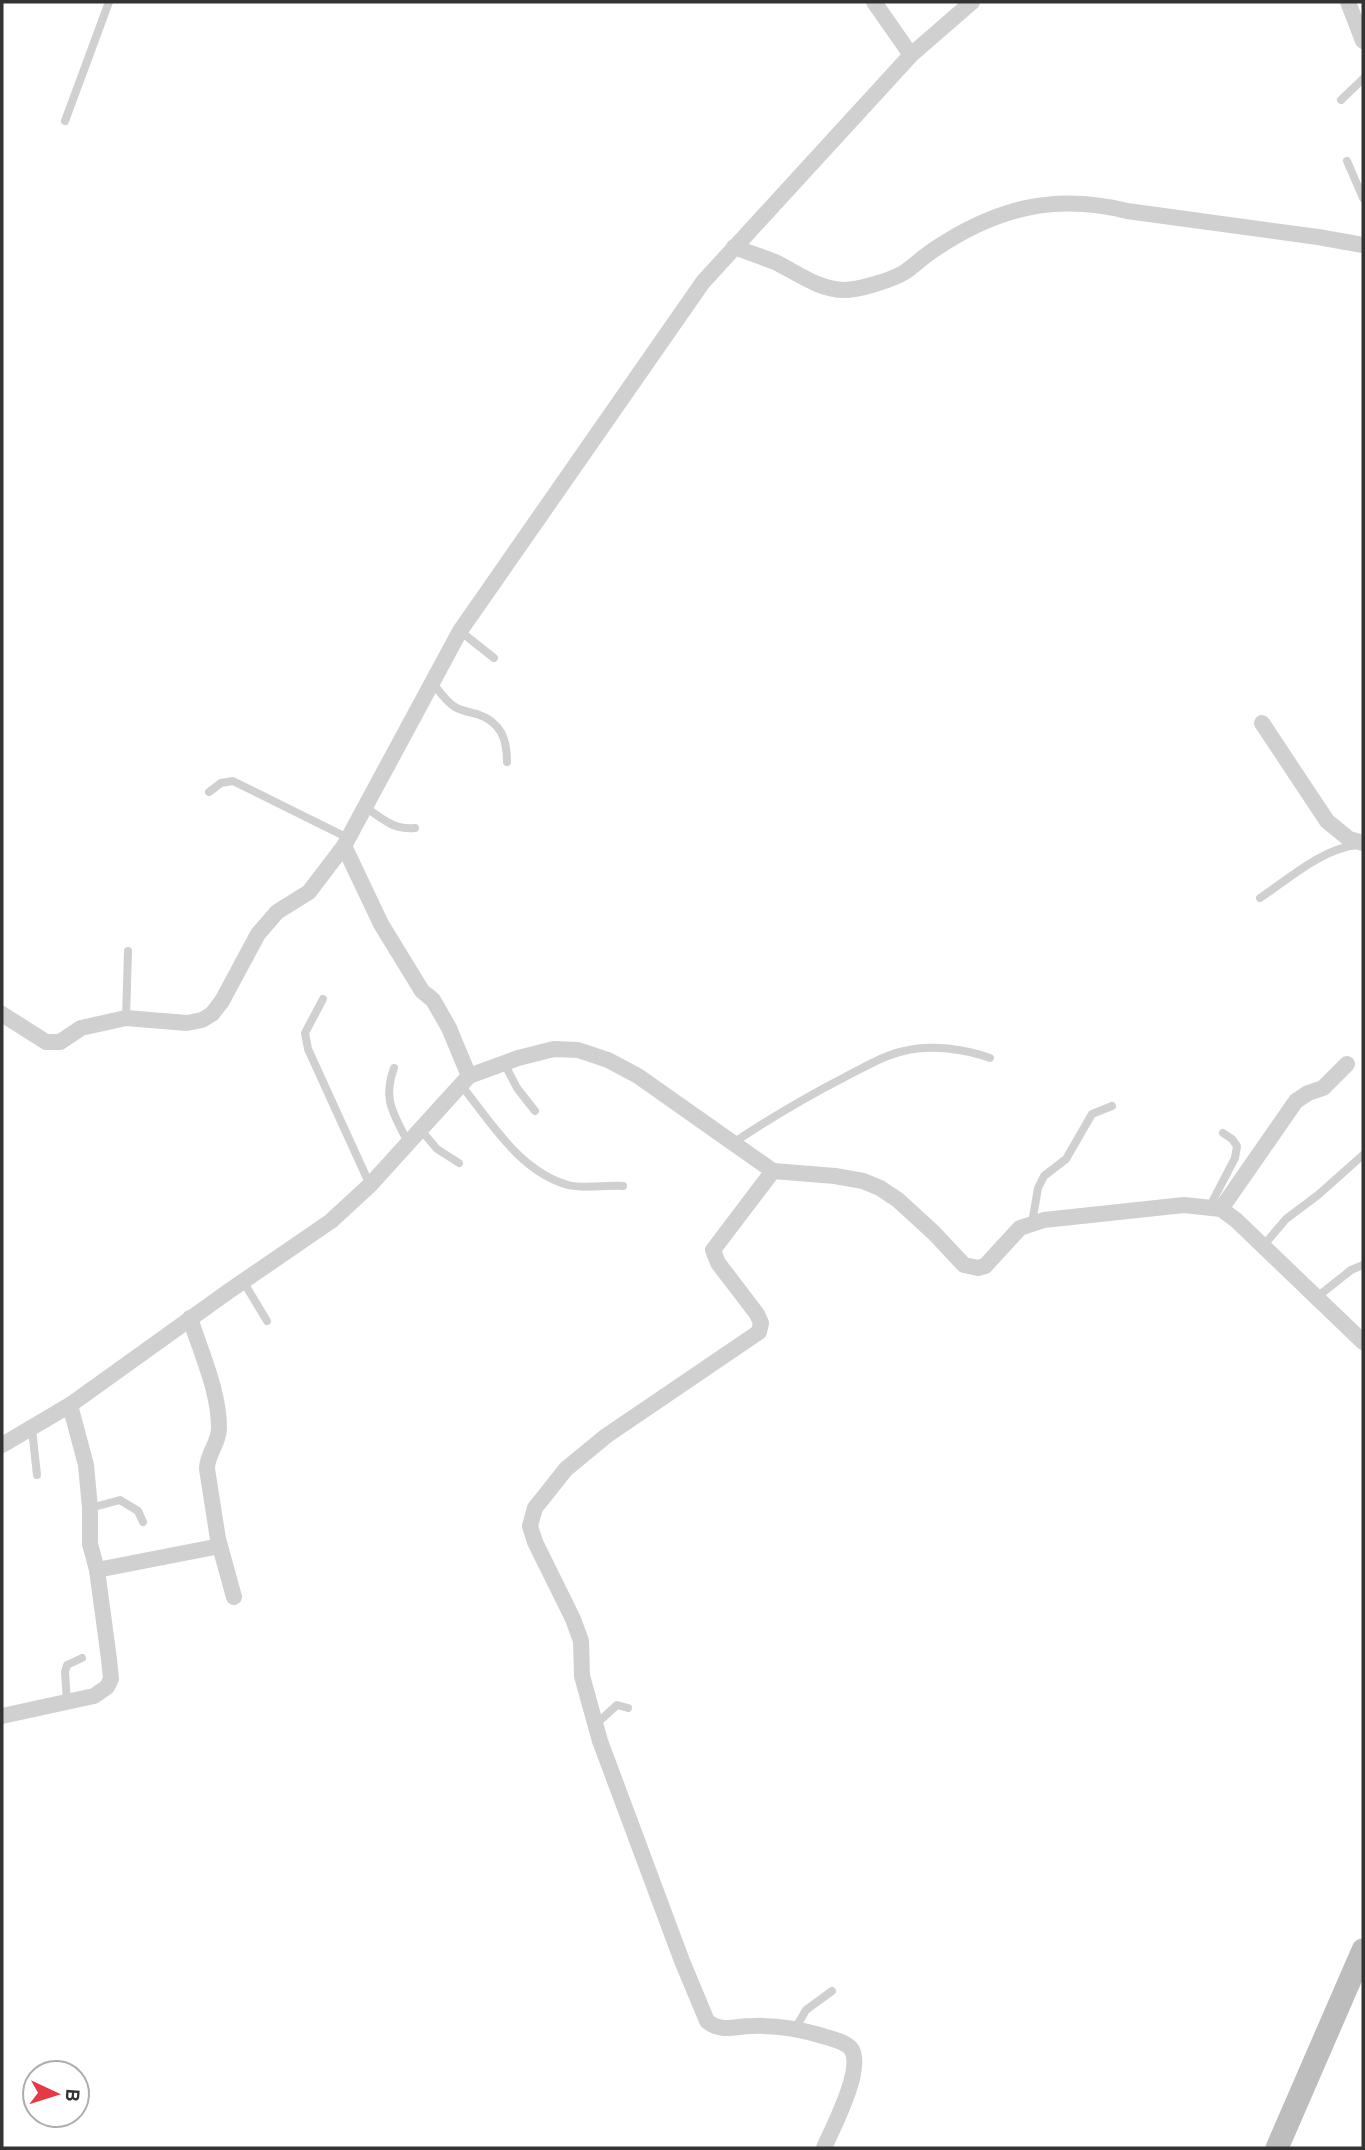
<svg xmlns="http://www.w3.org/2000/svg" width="1365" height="2150" font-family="Overpass,sans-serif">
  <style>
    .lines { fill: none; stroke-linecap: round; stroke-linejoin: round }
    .lane { stroke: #d0d0d0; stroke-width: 8 }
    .street { stroke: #d0d0d0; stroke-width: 16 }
    .secondary { stroke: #bdbdbd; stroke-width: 23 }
  </style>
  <rect width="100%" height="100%" fill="#fff"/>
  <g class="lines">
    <g class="lane">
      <path d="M 1341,100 L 1363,79"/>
      <path d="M 65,121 L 109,2"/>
      <path d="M 1347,161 L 1363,198"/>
      <path d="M 460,631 L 494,658"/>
      <path d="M 432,682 C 439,691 445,701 455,707 C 462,711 469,712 477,714 C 501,722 507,739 507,762"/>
      <path d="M 209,792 L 221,783 L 233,781 L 348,838"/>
      <path d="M 365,807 C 383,819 393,830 415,828"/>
      <path d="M 1260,898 C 1289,879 1321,849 1357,845"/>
      <path d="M 323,999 L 305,1033 L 308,1049 L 370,1185"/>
      <path d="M 126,1018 L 128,951"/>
      <path d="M 504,1063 L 517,1088 L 535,1111"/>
      <path d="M 394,1068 C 382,1101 394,1113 408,1143"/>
      <path d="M 461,1085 C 491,1122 519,1171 568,1185 C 582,1189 606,1185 623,1186"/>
      <path d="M 420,1129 L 437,1149 L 459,1163"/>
      <path d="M 733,1143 C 769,1119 806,1097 845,1077 C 863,1068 884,1055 904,1051 C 931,1044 965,1049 990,1058"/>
      <path d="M 1209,1208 L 1235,1158 L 1237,1146 L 1232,1139 L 1223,1133"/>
      <path d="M 1032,1223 L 1038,1188 L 1044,1176 L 1066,1159 L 1092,1114 L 1112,1106"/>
      <path d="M 1263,1246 L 1286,1219 L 1318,1195 L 1363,1155"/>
      <path d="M 243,1281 L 267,1321"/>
      <path d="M 1317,1297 L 1351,1270 L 1363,1265"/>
      <path d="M 32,1429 L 37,1475"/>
      <path d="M 90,1508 L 120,1500 L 138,1511 L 143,1522"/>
      <path d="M 67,1702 L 65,1672 L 67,1665 L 82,1658"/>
      <path d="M 595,1725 L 617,1705 L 628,1708"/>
      <path d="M 795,2029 L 806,2010 L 832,1991"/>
    </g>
    <g class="street">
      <path d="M 874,2 L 911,55"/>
      <path d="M 1348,2 L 1363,41"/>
      <path d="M 734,247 C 748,252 762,257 775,262 C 796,272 819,290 844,290 C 859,290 892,280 905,272 C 915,265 924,256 935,249 C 996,208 1055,193 1127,211 L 1318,237 L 1363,245"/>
      <path d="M 1262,723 L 1327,821 L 1349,839 L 1363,843"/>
      <path d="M 344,846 L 381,924 L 422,991 L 433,1000 L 449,1028 L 469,1076"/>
      <path d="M 2,1014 L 46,1042 L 60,1042 L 81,1028 L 126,1018 L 187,1023 L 202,1020 L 212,1014 L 222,1001 L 258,934 L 277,912 L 309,892 L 344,846 L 460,631 L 703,282 L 911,55 L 972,2"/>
      <path d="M 773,1171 L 713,1250 L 718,1263 L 757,1314 L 761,1323 L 759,1332 L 606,1436 L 566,1469 L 535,1508 L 530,1526 L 535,1542 L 573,1619 L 581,1641 L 582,1676 L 600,1741 L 682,1961 L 707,2021 C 720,2033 736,2026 753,2026 C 778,2025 800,2029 823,2036 C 832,2039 847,2042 852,2050 C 863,2071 833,2127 824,2148"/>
      <path d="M 1221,1209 L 1296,1101 L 1308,1093 L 1323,1088 L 1347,1064"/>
      <path d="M 190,1318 C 201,1353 219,1391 219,1428 C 219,1444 207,1453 207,1469 L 218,1539 L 234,1597"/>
      <path d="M 2,1445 L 70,1405 L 229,1291 L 331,1221 L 370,1185 L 469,1076 L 518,1058 L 554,1049 L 578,1050 L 608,1060 L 638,1076 L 773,1171 L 835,1176 L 863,1181 L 880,1188 L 898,1200 L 934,1233 L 964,1265 L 978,1268 L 985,1266 L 1020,1228 L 1044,1220 L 1184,1205 L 1221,1209 L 1236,1220 L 1363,1342"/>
      <path d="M 97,1570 L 220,1546"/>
      <path d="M 2,1716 L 94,1696 L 107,1687 L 111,1679 L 109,1659 L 97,1570 L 90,1544 L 90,1508 L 86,1465 L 70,1405"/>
    </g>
    <path class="secondary" d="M 1277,2148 L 1363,1950"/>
  </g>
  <rect width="1365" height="2150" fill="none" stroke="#333333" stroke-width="7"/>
  <g transform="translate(56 2094) rotate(94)"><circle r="33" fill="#ffffff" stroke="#adadad" stroke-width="2"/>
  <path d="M0-5L12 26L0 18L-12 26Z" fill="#e63946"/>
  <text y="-10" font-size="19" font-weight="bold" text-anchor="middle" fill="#333333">B</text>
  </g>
</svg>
